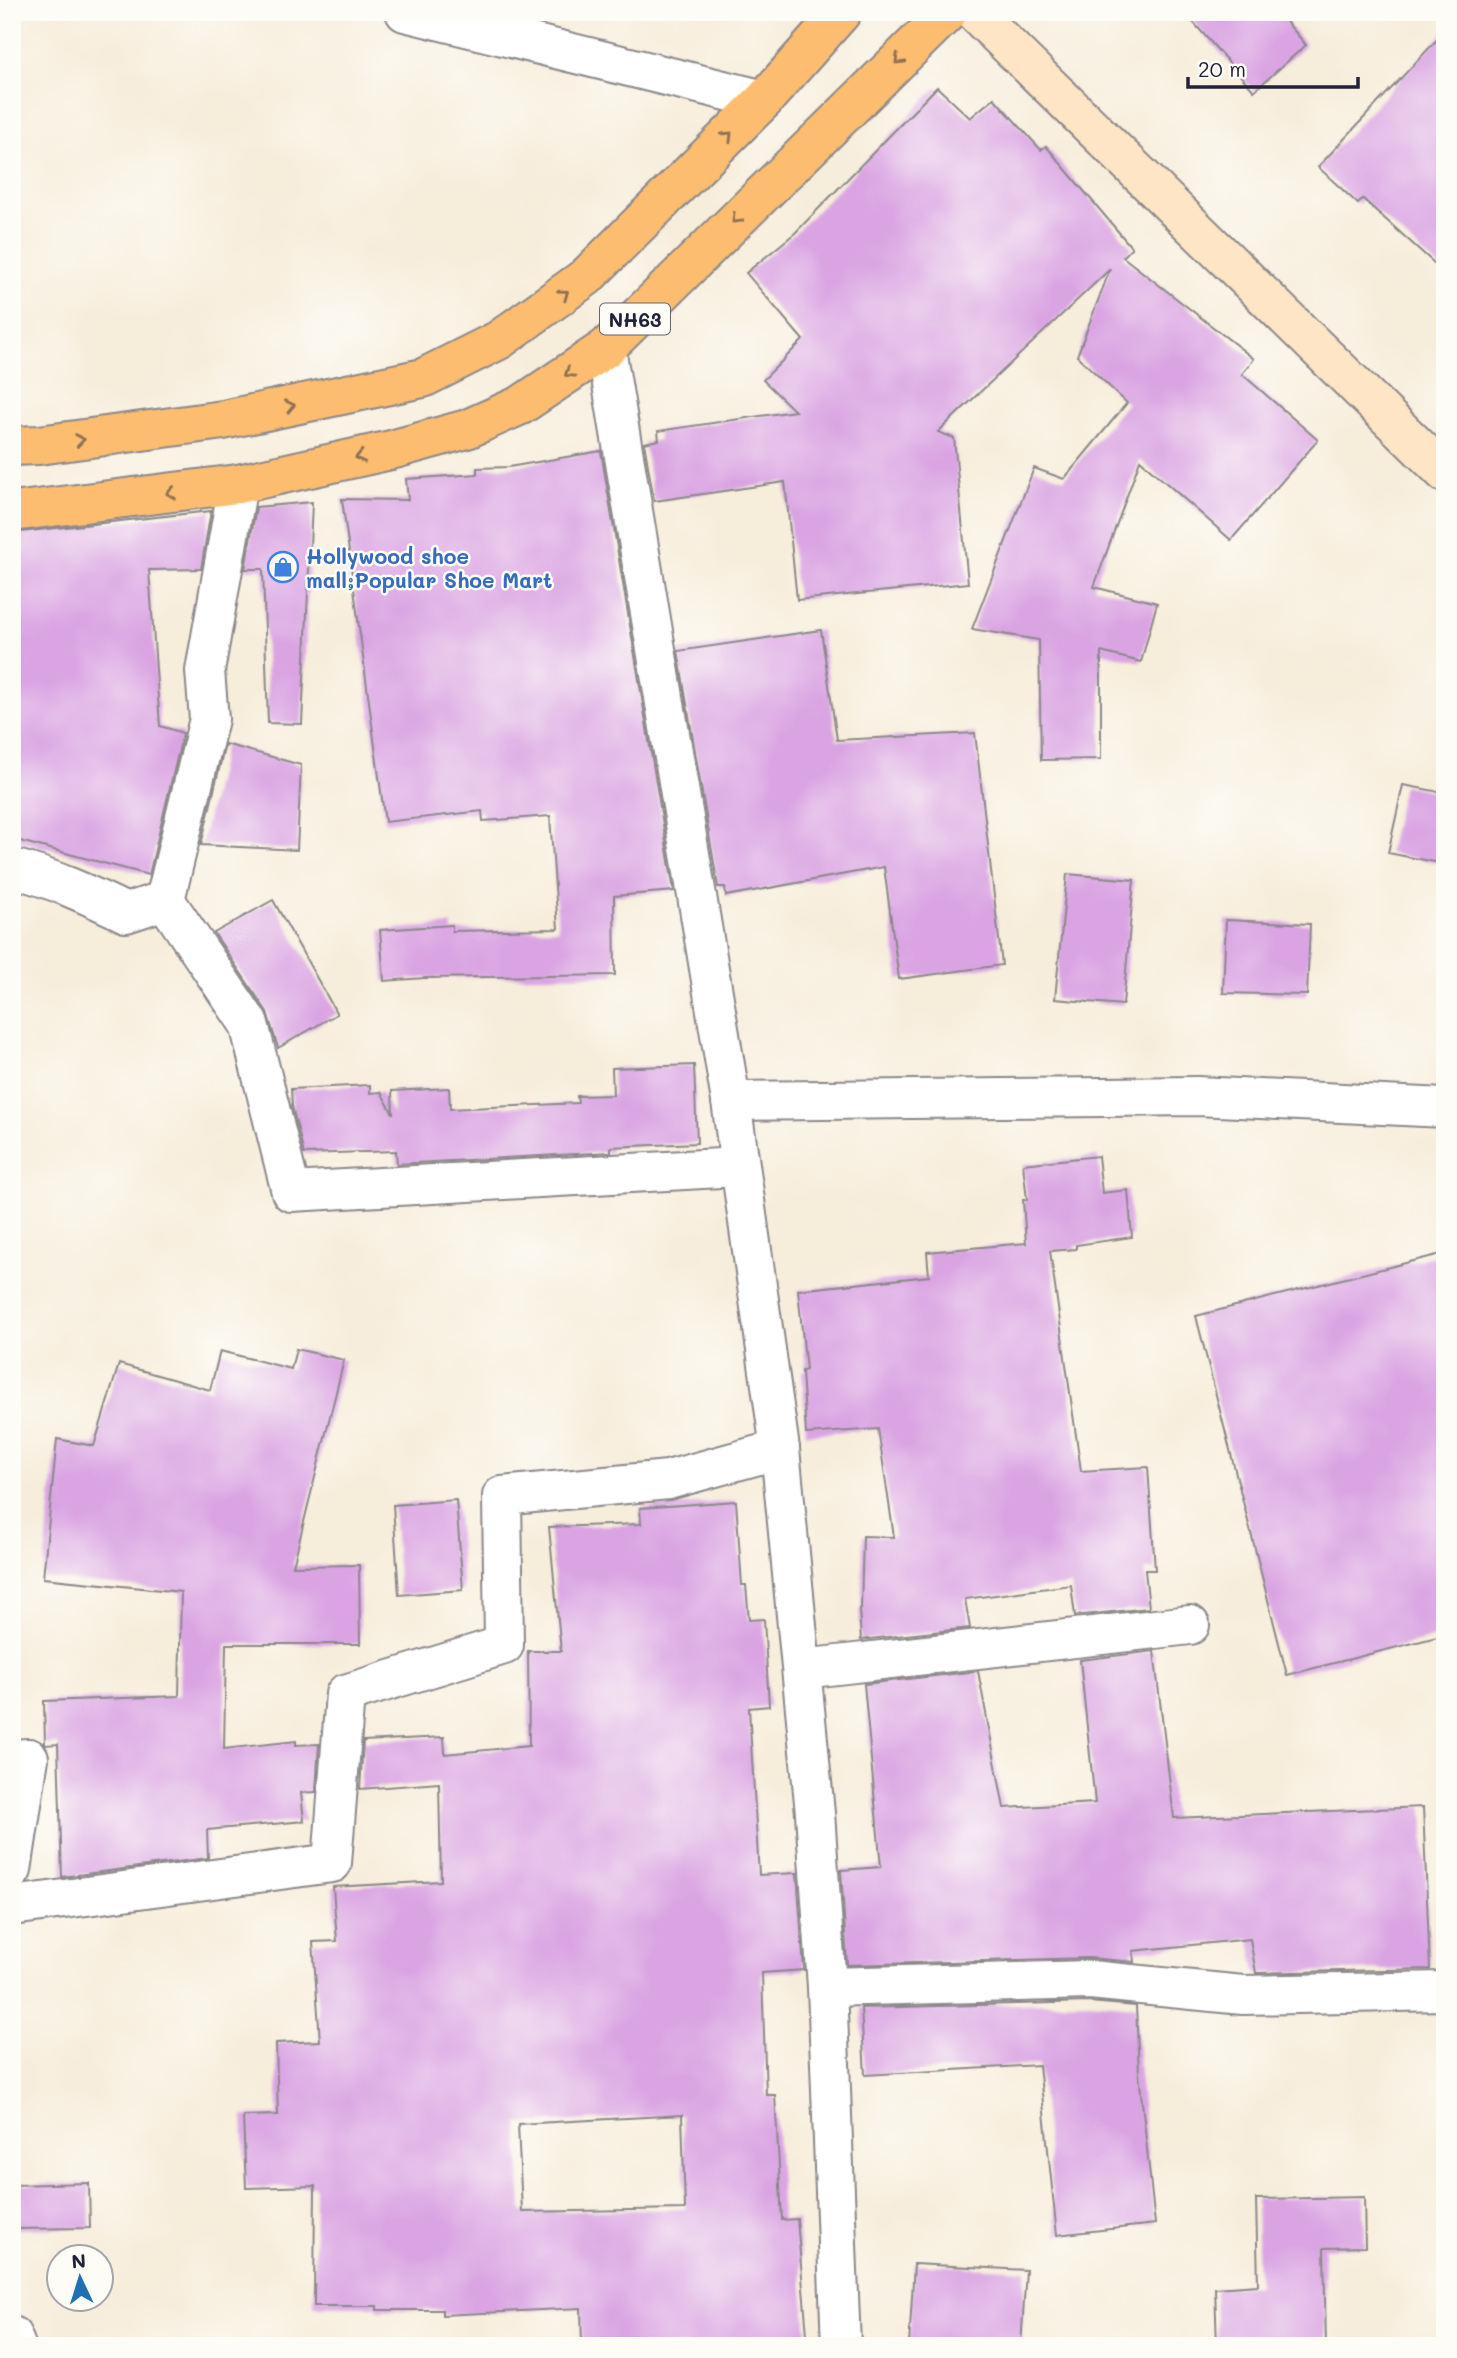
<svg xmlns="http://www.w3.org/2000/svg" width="1457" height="2358" font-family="Mali,sans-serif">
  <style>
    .building { fill: #daa4e3; fill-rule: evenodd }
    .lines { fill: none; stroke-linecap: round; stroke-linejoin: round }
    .street-casing { stroke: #8c888b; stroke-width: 42 }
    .secondary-casing { stroke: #8c888b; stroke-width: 42 }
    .highway-casing { stroke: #8c888b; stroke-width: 42 }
    .street { stroke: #fff; stroke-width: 38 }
    .secondary { stroke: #fee5c5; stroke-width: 38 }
    .highway { stroke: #fcbd6f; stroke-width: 38 }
    .oneway { stroke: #8f7055 }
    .labels { text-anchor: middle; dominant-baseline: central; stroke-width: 5; stroke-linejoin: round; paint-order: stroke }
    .shield { fill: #fdfcf7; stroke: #646373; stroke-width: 2 }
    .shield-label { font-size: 19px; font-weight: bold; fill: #22223b }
    .shop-label { font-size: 21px; font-weight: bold; fill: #366cbe; stroke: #fdfcf7; text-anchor: start }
  </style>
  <rect width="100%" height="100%" fill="#fdfcf7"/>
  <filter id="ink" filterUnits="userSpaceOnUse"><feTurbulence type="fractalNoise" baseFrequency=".0143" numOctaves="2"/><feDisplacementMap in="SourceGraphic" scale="14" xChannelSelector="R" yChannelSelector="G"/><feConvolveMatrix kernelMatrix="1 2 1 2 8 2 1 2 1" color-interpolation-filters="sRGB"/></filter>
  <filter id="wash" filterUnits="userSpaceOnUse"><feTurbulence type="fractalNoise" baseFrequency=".00686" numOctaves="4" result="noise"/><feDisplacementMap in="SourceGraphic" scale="28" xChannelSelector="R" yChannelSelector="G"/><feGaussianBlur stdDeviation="1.57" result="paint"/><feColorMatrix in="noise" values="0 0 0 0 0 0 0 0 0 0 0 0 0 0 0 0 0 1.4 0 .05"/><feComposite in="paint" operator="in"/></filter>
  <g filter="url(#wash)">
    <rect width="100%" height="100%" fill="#f7eddb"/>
    <g id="blocks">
      <g class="building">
        <path d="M 1184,12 L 1278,12 L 1306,45 L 1254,91 Z"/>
        <path d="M 1445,31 L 1445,273 L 1363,199 L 1358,204 L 1318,167 Z"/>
        <path d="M 937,87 L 970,118 L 994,98 L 1041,150 L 1046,146 L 1132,248 L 1123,257 L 1254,359 L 1242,374 L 1318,440 L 1231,540 L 1140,460 L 1094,587 L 1157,603 L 1141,662 L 1101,652 L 1101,759 L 1041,760 L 1039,640 L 972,629 L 1034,468 L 1064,479 L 1127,403 L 1077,356 L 1110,269 L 938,432 L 954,438 L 968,583 L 797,600 L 785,482 L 654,501 L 644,443 L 659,440 L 658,431 L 795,411 L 763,380 L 803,340 L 746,273 L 795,233 Z"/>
        <path d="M 601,451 L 674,891 L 614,896 L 615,975 L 425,978 L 384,981 L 380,930 L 452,925 L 452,931 L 558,929 L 550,816 L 483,821 L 482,811 L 385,822 L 342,499 L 408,500 L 406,479 L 477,474 L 477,468 L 509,467 Z"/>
        <path d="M 312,502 L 302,724 L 268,723 L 263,569 L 245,569 L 256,507 Z"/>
        <path d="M 211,511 L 201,569 L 149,570 L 160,726 L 183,733 L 149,875 L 12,839 L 12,533 Z"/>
        <path d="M 821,630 L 837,740 L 975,733 L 1002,965 L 899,979 L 884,867 L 726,896 L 725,887 L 718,887 L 678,651 Z"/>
        <path d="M 225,744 L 301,765 L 297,850 L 201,845 Z"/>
        <path d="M 1403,785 L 1445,793 L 1445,864 L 1388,853 Z"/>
        <path d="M 1067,874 L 1134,880 L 1123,1005 L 1055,999 Z"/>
        <path d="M 273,900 L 337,1014 L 278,1048 L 267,1012 L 214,933 Z"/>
        <path d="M 1226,920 L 1310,924 L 1307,995 L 1223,993 Z"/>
        <path d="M 694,1065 L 697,1143 L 611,1147 L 611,1152 L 397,1164 L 396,1151 L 304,1154 L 292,1106 L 291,1089 L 370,1085 L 370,1093 L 381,1092 L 393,1114 L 392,1091 L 449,1088 L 450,1109 L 578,1103 L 577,1096 L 613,1095 L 612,1068 Z"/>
        <path d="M 1098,1156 L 1102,1193 L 1128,1190 L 1132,1237 L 1076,1245 L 1076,1249 L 1050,1251 L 1081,1471 L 1148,1467 L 1155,1570 L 1145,1570 L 1149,1608 L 1075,1616 L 1071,1585 L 965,1599 L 970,1628 L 861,1640 L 859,1609 L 861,1609 L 863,1536 L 894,1537 L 878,1429 L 806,1434 L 802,1371 L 806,1370 L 798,1290 L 929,1276 L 927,1252 L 1026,1243 L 1023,1200 L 1027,1200 L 1023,1164 Z"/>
        <path d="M 1445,1253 L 1445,1635 L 1287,1675 L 1196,1316 Z"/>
        <path d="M 296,1349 L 344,1360 L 293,1566 L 359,1565 L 360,1644 L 226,1644 L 224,1749 L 296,1741 L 296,1745 L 319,1744 L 316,1792 L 301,1793 L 304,1821 L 207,1830 L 208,1858 L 62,1877 L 58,1744 L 45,1745 L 44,1701 L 179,1696 L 181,1592 L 43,1578 L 57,1439 L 94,1446 L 119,1364 L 210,1390 L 220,1351 L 291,1369 Z"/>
        <path d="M 456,1500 L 463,1590 L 399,1595 L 393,1505 Z"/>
        <path d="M 736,1501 L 742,1585 L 746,1585 L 749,1620 L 764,1619 L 769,1706 L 749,1708 L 759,1875 L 797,1873 L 804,1970 L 762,1973 L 766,2095 L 775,2095 L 782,2220 L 797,2219 L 808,2346 L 582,2346 L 581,2308 L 442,2315 L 442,2310 L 377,2310 L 377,2306 L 314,2306 L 315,2186 L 246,2188 L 243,2116 L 278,2115 L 276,2043 L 320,2041 L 313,1942 L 337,1941 L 333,1887 L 441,1881 L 439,1783 L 360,1789 L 363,1741 L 444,1737 L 445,1754 L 529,1746 L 528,1651 L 561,1651 L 549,1527 L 641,1524 L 640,1508 ZM 682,2115 L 685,2209 L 522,2212 L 518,2124 Z"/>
        <path d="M 1154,1651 L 1174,1818 L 1423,1807 L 1430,1969 L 1256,1973 L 1250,1939 L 1133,1951 L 1134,1962 L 1089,1958 L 847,1965 L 841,1870 L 881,1867 L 864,1684 L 978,1671 L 1004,1808 L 1095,1803 L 1080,1660 Z"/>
        <path d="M 1089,2002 L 1136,2006 L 1139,2074 L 1155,2224 L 1057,2235 L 1039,2065 L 865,2075 L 861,2008 Z"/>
        <path d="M 89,2183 L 90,2228 L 13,2229 L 12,2185 Z"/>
        <path d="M 1364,2197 L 1365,2247 L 1324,2248 L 1326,2346 L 1217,2346 L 1215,2288 L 1258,2285 L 1256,2199 Z"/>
        <path d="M 914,2264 L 1026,2270 L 1021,2346 L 909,2346 Z"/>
      </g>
    </g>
  </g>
  <g filter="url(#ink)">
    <use href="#blocks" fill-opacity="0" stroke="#8c888b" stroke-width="2"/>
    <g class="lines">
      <g class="street-casing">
        <g id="street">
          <path d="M 405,12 L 764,100"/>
          <path d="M 606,348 L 731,1101 L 780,1449 L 815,1813 L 827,1987 L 841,2346"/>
          <path d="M 12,868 C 52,878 89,895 126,913 L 165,900 L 209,719 L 205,671 L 238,484"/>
          <path d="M 165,900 L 249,1024 L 291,1192 L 739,1167"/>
          <path d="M 731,1101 L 1197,1096 L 1445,1108"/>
          <path d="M 802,1669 L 1190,1625"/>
          <path d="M 12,1759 L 29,1758 L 12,1870"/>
          <path d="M 12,1906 L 332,1863 L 345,1694 L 504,1645 L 502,1496 L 668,1480 L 780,1449"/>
          <path d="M 827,1987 L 1090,1980 L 1243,1995 L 1445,1991"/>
          <path d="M 12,2336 L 16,2346"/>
        </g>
      </g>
      <g class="secondary-casing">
        <path id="secondary" d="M 974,12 L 1445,473"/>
      </g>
      <g class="highway-casing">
        <g id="highway">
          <path d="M 12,446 L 39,445 L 223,420 L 423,378 L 499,340 L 586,277 L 764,100 L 842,12"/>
          <path d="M 12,512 L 238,484 L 391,450 L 467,429 L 521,405 L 606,348 L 948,12"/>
        </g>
      </g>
      <use href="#street" class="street"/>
      <use href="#secondary" class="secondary"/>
      <use href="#highway" class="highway"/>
    </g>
    <defs><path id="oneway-chevron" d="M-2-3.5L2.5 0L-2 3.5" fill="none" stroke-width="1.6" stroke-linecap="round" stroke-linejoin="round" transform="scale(1.75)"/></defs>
    <g class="oneway">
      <use href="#oneway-chevron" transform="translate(899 60) rotate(136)"/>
      <use href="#oneway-chevron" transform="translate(728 136) rotate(-45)"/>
      <use href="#oneway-chevron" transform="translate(736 219) rotate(135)"/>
      <use href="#oneway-chevron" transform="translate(564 294) rotate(-36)"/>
      <use href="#oneway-chevron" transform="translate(569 373) rotate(146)"/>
      <use href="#oneway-chevron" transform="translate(290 406) rotate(-12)"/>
      <use href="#oneway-chevron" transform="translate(80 440) rotate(-8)"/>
      <use href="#oneway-chevron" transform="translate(360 457) rotate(167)"/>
      <use href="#oneway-chevron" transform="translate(171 493) rotate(172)"/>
    </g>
  </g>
  <defs>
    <g id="shop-ring" transform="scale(1.575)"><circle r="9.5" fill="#fdfcf7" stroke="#3f7fe0" stroke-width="1.5"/><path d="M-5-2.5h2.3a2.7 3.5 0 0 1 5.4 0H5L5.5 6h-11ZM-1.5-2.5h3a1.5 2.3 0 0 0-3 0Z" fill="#3f7fe0"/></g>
  </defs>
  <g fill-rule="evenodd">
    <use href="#shop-ring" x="283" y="567"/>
  </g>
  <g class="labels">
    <rect class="shield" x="600" y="303.5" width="70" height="31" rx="5"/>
    <g class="shield-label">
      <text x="635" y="319">NH63</text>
    </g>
    <g class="shop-label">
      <text x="306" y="555">Hollywood shoe<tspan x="306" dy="24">mall;Popular Shoe Mart</tspan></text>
    </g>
  </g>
  <rect width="1457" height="2358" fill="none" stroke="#fdfcf7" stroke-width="42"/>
  <g transform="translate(80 2278) rotate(356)"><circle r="33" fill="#fdfcf7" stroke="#a5a5ac" stroke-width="2"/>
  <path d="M0-5L12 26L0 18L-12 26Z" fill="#1f6fb2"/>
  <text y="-10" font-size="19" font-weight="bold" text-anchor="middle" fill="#22223b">N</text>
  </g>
  <path d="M1188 77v10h170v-10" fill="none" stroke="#22223b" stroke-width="3.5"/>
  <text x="1198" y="77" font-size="21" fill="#22223b" stroke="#fdfcf7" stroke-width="5" paint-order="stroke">20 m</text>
</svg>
